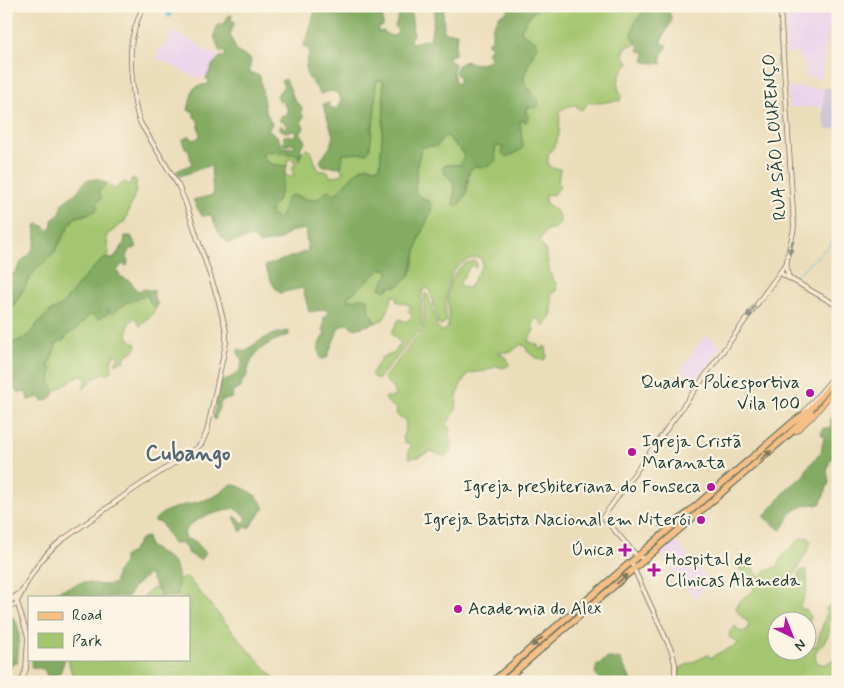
<svg xmlns="http://www.w3.org/2000/svg" width="844" height="688" font-family="Mynerve,sans-serif">
  <style>
    .built { fill: #ead1ec }
    .industrial { fill: #cabfd6 }
    .green { fill: #a4c66f; stroke: #628252 }
    .forest { fill: #83ab62; stroke: #51744b }
    .lines { fill: none; stroke-linecap: round; stroke-linejoin: round }
    .stream { stroke: #57bbd6; stroke-width: 1 }
    .river { stroke: #57bbd6; stroke-width: 5 }
    .secondary-casing { stroke: #667563; stroke-width: 5.5 }
    .primary-casing { stroke: #667563; stroke-width: 6 }
    .highway-casing { stroke: #667563; stroke-width: 8 }
    .secondary { stroke: #fbe5cf; stroke-width: 4 }
    .primary { stroke: #f5bf86; stroke-width: 4.5 }
    .highway { stroke: #f5bf86; stroke-width: 5.5 }
    .oneway { fill: #8d9182 }
    .oneway2 { fill: #7f7859 }
    .poi-dot { fill: #b5179e; stroke: #fcf5e5; stroke-width: 2 }
    .labels { text-anchor: middle; dominant-baseline: central; stroke-width: 4.5; stroke-linejoin: round; paint-order: stroke }
    .street-label { font-size: 18px; fill: #1f3d34; stroke: #fcf5e5 }
    .poi-label { font-size: 18px; fill: #1f3d34; stroke: #fcf5e5; text-anchor: end }
    .district-label { font-size: 22px; font-weight: bold; fill: #566775; stroke: #fcf5e5 }
  </style>
  <rect width="100%" height="100%" fill="#fcf5e5"/>
  <filter id="ink" filterUnits="userSpaceOnUse"><feTurbulence type="fractalNoise" baseFrequency=".02" numOctaves="2"/><feDisplacementMap in="SourceGraphic" scale="10" xChannelSelector="R" yChannelSelector="G"/><feConvolveMatrix kernelMatrix="1 2 1 2 8 2 1 2 1" color-interpolation-filters="sRGB"/></filter>
  <filter id="wash" filterUnits="userSpaceOnUse"><feTurbulence type="fractalNoise" baseFrequency=".0096" numOctaves="4" result="noise"/><feDisplacementMap in="SourceGraphic" scale="20" xChannelSelector="R" yChannelSelector="G"/><feGaussianBlur stdDeviation="1.12" result="paint"/><feColorMatrix in="noise" values="0 0 0 0 0 0 0 0 0 0 0 0 0 0 0 0 0 1.4 0 .05"/><feComposite in="paint" operator="in"/></filter>
  <g filter="url(#wash)">
    <rect width="100%" height="100%" fill="#ebddba"/>
    <g class="built">
      <path d="M 784,9 L 838,10 L 838,17 L 833,17 L 825,49 L 821,78 L 806,77 L 804,60 L 799,60 L 798,53 L 787,54 Z"/>
      <path d="M 172,32 L 183,36 L 199,45 L 200,48 L 219,56 L 207,77 L 195,77 L 157,58 L 157,50 L 164,48 Z"/>
      <path d="M 788,87 L 824,88 L 823,107 L 789,107 Z"/>
      <path d="M 705,335 L 722,347 L 697,381 L 681,370 Z"/>
      <path d="M 674,539 L 711,583 L 695,598 L 659,551 Z"/>
    </g>
    <path class="industrial" d="M 824,88 L 838,88 L 838,127 L 827,130 L 823,115 Z"/>
    <g class="green">
      <path d="M 542,6 L 648,7 C 637,20 628,27 636,44 L 626,47 L 623,55 L 630,63 C 620,70 614,85 621,95 L 620,101 C 608,100 602,105 589,102 L 582,110 L 577,108 L 578,106 C 572,104 566,107 560,111 C 559,132 562,138 548,154 L 548,164 L 552,168 L 560,169 L 558,182 L 560,187 L 554,194 L 545,195 L 545,202 C 553,210 560,211 560,223 L 556,228 L 546,230 L 539,241 C 553,256 543,271 557,284 L 556,291 L 551,294 C 553,306 554,318 544,327 L 539,319 L 535,318 L 532,325 L 534,330 L 528,341 L 538,345 L 538,348 L 542,350 L 544,346 L 546,347 L 547,357 L 544,360 C 538,359 531,355 527,351 L 526,347 L 521,344 L 511,352 L 497,352 L 507,358 L 509,365 L 503,368 L 497,366 L 485,371 L 469,373 L 460,386 L 457,397 L 456,409 L 447,424 L 452,430 L 448,434 L 453,442 L 449,446 L 453,450 L 446,457 L 431,451 L 418,457 L 409,458 L 408,451 L 411,447 L 409,443 L 405,443 L 403,438 L 406,424 L 404,418 L 400,418 L 396,414 L 397,409 L 387,402 L 385,398 L 388,396 L 391,398 L 395,396 L 393,389 L 384,378 L 423,329 L 425,293 L 428,295 L 437,326 L 442,331 L 446,330 C 452,320 447,306 448,295 C 449,279 458,263 475,261 L 477,263 L 476,268 L 471,265 L 459,284 L 468,289 L 482,266 L 482,260 L 478,257 C 444,263 445,294 446,322 L 441,326 L 438,323 L 430,290 L 426,288 L 422,292 L 421,328 L 378,380 L 371,375 L 382,357 L 393,354 L 401,343 L 391,334 L 399,319 L 407,322 L 412,316 L 408,312 L 411,306 C 405,303 401,303 396,301 L 397,297 L 394,295 L 391,300 L 391,302 L 384,319 L 375,323 L 368,307 L 360,298 L 346,301 L 346,299 L 381,269 L 386,269 L 389,273 L 380,288 L 387,290 L 391,286 L 398,286 L 410,275 L 413,269 L 417,245 L 430,202 L 421,197 L 415,191 L 418,160 L 422,147 C 434,143 436,150 444,136 L 449,137 C 453,145 460,147 464,155 L 460,165 L 445,165 L 444,173 C 458,182 453,192 459,205 L 467,193 L 469,171 L 475,166 L 488,167 L 496,155 L 495,151 L 496,146 L 500,146 L 513,155 L 523,147 L 520,122 L 528,114 L 525,112 L 528,107 L 532,107 L 534,93 C 527,87 522,83 525,73 C 520,38 511,29 542,6 Z"/>
      <path d="M 378,80 L 383,81 L 384,109 L 380,167 C 374,169 370,166 364,167 C 360,168 341,188 338,192 L 334,194 L 328,190 C 325,192 324,194 322,196 C 315,203 303,199 296,195 L 283,208 L 281,217 L 278,219 L 272,216 L 271,210 L 279,197 L 281,182 L 285,174 L 289,177 L 294,176 L 292,170 L 294,164 L 300,161 L 302,152 L 307,149 L 311,151 L 317,167 L 320,171 L 328,171 L 330,177 L 343,174 L 344,172 L 341,170 L 343,154 L 367,152 C 374,130 375,107 376,83 Z"/>
      <path d="M 267,151 C 278,154 288,153 299,155 L 299,159 L 294,162 L 294,159 L 288,159 L 287,166 C 274,164 269,167 262,154 Z"/>
      <path d="M 132,178 L 136,180 L 136,191 L 125,221 L 106,236 L 109,253 L 108,259 L 89,272 L 61,306 L 48,313 L 38,323 L 32,332 L 23,339 L 12,343 L 6,338 L 6,313 L 14,305 L 36,268 L 52,255 L 74,218 L 90,214 L 98,193 L 106,183 L 115,189 L 124,182 L 130,185 Z"/>
      <path d="M 147,295 L 151,304 L 156,308 L 151,316 L 140,326 L 135,317 L 129,323 L 127,336 L 132,342 L 137,344 L 135,350 L 124,357 L 125,361 L 115,363 L 119,356 L 115,354 L 111,360 L 112,371 L 107,375 L 104,372 L 98,377 L 93,378 L 89,384 L 83,389 L 87,378 L 79,375 C 71,383 61,385 55,393 L 50,384 L 50,374 L 48,367 L 57,343 L 64,340 L 69,333 L 76,330 L 89,315 L 108,308 L 112,314 L 126,303 Z"/>
      <path d="M 808,537 L 811,541 C 810,549 796,570 792,579 L 797,581 L 795,584 L 798,587 L 801,584 L 799,582 L 799,572 L 806,569 C 809,582 807,596 799,607 L 806,610 L 811,617 L 807,625 L 806,620 L 776,620 L 776,650 L 806,650 L 807,636 L 811,646 L 816,646 L 827,612 L 825,609 L 835,600 L 835,589 L 838,587 L 838,611 C 824,622 833,629 826,639 C 824,644 818,647 816,652 C 814,656 816,660 818,663 L 824,665 L 838,657 L 838,682 L 678,682 L 680,668 L 708,655 L 711,658 C 721,650 729,650 739,643 L 729,637 L 730,631 L 736,626 L 737,630 L 743,632 L 748,629 L 749,623 L 740,615 L 736,608 C 740,596 748,597 755,588 L 738,567 L 739,560 L 744,557 L 747,560 L 759,577 L 767,571 L 779,566 C 779,554 793,547 800,538 Z"/>
      <path d="M 187,577 L 246,647 L 278,682 L 74,682 L 68,659 L 189,659 L 189,597 L 143,597 L 151,590 Z"/>
    </g>
    <g class="forest">
      <path d="M 316,6 L 382,6 L 383,26 L 378,28 L 378,32 L 383,31 L 388,35 L 395,36 L 398,31 L 395,26 L 402,6 L 411,6 L 413,35 L 410,39 L 411,43 L 430,39 L 436,6 L 443,6 L 444,32 L 457,33 L 455,54 L 449,57 L 449,60 L 455,64 L 453,72 L 455,83 L 459,83 L 459,77 L 455,73 L 458,65 L 465,61 C 475,64 484,67 491,57 L 487,53 L 492,46 L 487,43 L 492,39 L 492,27 L 501,14 L 504,14 L 509,9 L 507,6 L 542,6 L 529,16 L 520,31 L 538,43 L 523,78 C 526,87 534,94 539,102 L 537,108 L 528,107 L 525,112 L 529,116 L 526,122 L 522,120 L 520,122 L 523,147 L 521,150 L 507,157 L 502,153 L 503,147 L 496,146 L 495,151 L 496,160 C 490,168 485,167 475,166 L 469,171 L 465,197 L 457,206 L 453,204 L 455,187 L 454,184 L 442,169 L 445,165 L 460,165 L 464,155 C 460,147 453,145 449,137 L 444,136 L 437,146 L 422,147 L 418,160 L 415,191 L 421,197 L 430,202 L 432,209 L 420,237 L 410,275 L 398,286 L 389,287 L 385,291 L 380,288 L 389,272 L 386,269 L 381,269 L 364,284 L 348,296 L 347,301 L 360,298 L 368,299 L 369,311 L 375,323 L 355,329 L 347,324 L 339,327 L 327,358 L 321,359 C 317,349 318,343 325,334 L 323,331 L 324,317 L 328,316 L 327,309 L 309,312 L 303,288 L 280,293 L 273,285 L 265,266 L 308,251 L 305,229 L 289,232 L 280,240 L 260,244 L 252,237 L 229,243 L 220,235 L 211,215 L 202,216 L 193,200 L 213,195 L 211,165 L 180,176 L 177,171 L 192,164 L 188,148 L 185,148 L 182,140 L 190,136 L 193,140 L 200,137 L 198,120 L 194,117 L 194,112 L 188,110 L 193,89 L 198,86 L 209,84 L 209,80 L 206,79 L 213,64 L 220,57 L 224,57 L 226,54 L 224,52 L 220,52 C 216,39 211,39 218,25 L 225,23 L 228,16 L 232,15 L 231,20 L 235,22 L 230,35 L 237,52 L 251,59 L 249,72 L 260,76 L 265,110 L 272,124 L 268,129 L 277,136 L 282,147 L 292,148 L 295,146 L 293,143 L 290,145 L 283,145 L 284,136 L 289,135 L 292,137 L 297,133 L 295,131 L 285,132 L 279,128 L 281,125 L 284,128 L 287,126 L 283,121 L 280,122 L 279,117 L 288,113 L 286,105 L 284,105 L 283,101 L 278,101 L 277,95 L 284,86 L 281,81 L 286,79 L 295,101 L 302,107 L 301,113 L 304,116 L 301,122 L 304,128 L 300,133 L 306,141 L 300,148 L 302,151 L 299,159 L 299,155 C 288,153 278,153 267,151 L 262,154 C 268,167 274,164 287,166 L 279,197 L 271,210 L 272,216 L 278,219 C 286,213 281,201 291,195 C 300,195 310,204 319,198 C 323,196 323,192 328,190 L 334,194 L 338,192 C 340,188 360,168 364,167 C 370,166 374,169 380,167 L 384,109 L 383,81 L 378,80 L 376,83 L 375,108 L 370,148 L 367,153 L 343,154 L 341,167 L 323,166 L 320,161 L 330,147 L 333,135 L 323,104 L 329,103 L 329,107 L 337,109 L 341,99 L 338,96 L 338,93 L 331,91 L 320,94 C 317,86 306,79 306,70 C 305,65 309,55 310,50 L 303,46 L 308,36 Z"/>
      <path d="M 649,6 L 667,6 L 672,20 L 661,42 L 667,46 L 661,57 L 662,64 L 644,62 L 645,52 L 638,51 L 639,47 L 632,35 L 635,22 Z"/>
      <path d="M 97,179 L 106,183 L 98,193 L 101,195 L 101,199 L 96,203 L 98,207 L 96,211 L 74,218 L 52,256 L 36,268 L 14,305 L 6,313 L 6,277 C 19,273 15,270 22,261 C 23,258 27,258 28,256 C 36,245 37,239 35,226 L 39,224 L 44,226 L 49,231 L 52,226 L 52,220 C 58,215 63,213 61,204 L 76,193 L 86,180 Z"/>
      <path d="M 125,236 L 131,236 L 137,247 L 133,249 L 129,249 L 127,255 L 128,260 L 127,266 L 122,264 L 117,271 L 120,276 L 131,282 L 137,291 L 143,289 L 154,291 L 154,299 L 158,304 L 156,308 L 151,304 L 147,295 L 126,303 L 112,314 L 108,309 L 108,314 L 98,319 L 93,315 L 89,315 L 76,330 L 69,333 L 64,340 L 57,343 L 48,366 L 53,369 C 48,379 51,384 55,393 L 48,400 L 42,401 L 39,395 L 37,398 L 28,400 L 26,392 L 18,392 L 6,381 L 6,338 L 12,343 L 23,339 L 32,332 L 38,323 L 48,313 L 61,306 L 89,272 L 104,258 L 113,259 L 124,244 Z"/>
      <path d="M 289,331 L 289,335 C 264,344 252,350 246,378 L 242,381 L 241,388 L 233,391 L 232,398 L 221,401 L 215,420 L 213,417 L 220,382 C 234,377 249,369 238,353 L 238,349 L 244,352 C 258,341 271,333 289,331 Z"/>
      <path d="M 834,417 L 838,421 L 838,449 L 829,463 L 827,472 L 829,482 L 821,503 L 817,505 C 809,502 798,508 792,513 C 787,518 787,525 780,530 C 775,525 769,522 764,517 L 790,486 L 804,476 L 807,468 L 821,452 L 824,437 L 821,433 L 823,428 L 831,428 L 831,419 Z"/>
      <path d="M 232,484 C 246,489 260,494 264,509 L 249,528 L 243,527 L 243,531 L 240,531 L 239,527 L 234,517 L 235,516 L 244,523 L 247,518 L 234,508 C 213,515 198,514 184,532 L 186,539 L 195,541 L 206,553 L 200,560 L 188,553 L 183,543 L 173,544 L 161,523 L 154,521 C 167,503 201,506 220,493 C 225,490 227,486 232,484 Z"/>
      <path d="M 147,537 L 149,546 C 174,562 182,562 177,595 L 162,597 L 149,574 L 135,585 L 128,597 L 41,597 L 83,582 L 103,585 L 114,584 L 117,571 L 124,564 L 124,556 L 132,552 L 140,539 Z"/>
      <path d="M 6,613 C 25,619 18,648 17,663 L 14,663 L 6,672 Z"/>
      <path d="M 608,658 L 620,659 L 632,682 L 601,682 L 595,673 L 597,665 Z"/>
      <path d="M 32,659 L 65,659 L 60,673 L 48,678 L 44,669 L 31,667 Z"/>
    </g>
    <g class="lines">
      <g class="stream">
        <path d="M 794,277 L 838,238"/>
        <path d="M 743,469 L 750,464"/>
        <path d="M 669,534 L 670,532"/>
        <path d="M 650,550 L 663,539"/>
        <path d="M 498,682 L 530,654"/>
      </g>
      <path class="river" d="M 169,15 L 170,6"/>
    </g>
  </g>
  <g filter="url(#ink)">
    <g class="lines">
      <g class="secondary-casing">
        <g id="secondary">
          <path d="M 780,6 L 794,226 C 793,241 781,266 790,278"/>
          <path d="M 780,273 L 838,306"/>
          <path d="M 804,412 L 838,372"/>
          <path d="M 645,559 L 637,556 L 603,517 L 786,264"/>
          <path d="M 634,560 L 632,564 L 634,569 L 672,652 L 675,664 L 675,682"/>
          <circle cx="13" cy="602" r="3.5"/>
          <path d="M 6,603 L 21,592"/>
          <path d="M 21,682 L 26,669 L 28,637 L 17,602 C 28,579 40,557 61,541 L 131,491 L 197,448 L 202,443 L 207,431 L 226,343 L 226,331 L 218,299 L 185,201 L 178,185 L 141,124 C 133,109 129,57 132,40 C 134,28 139,17 143,6"/>
        </g>
      </g>
      <g class="primary-casing">
        <path id="primary" d="M 796,431 L 815,414 L 838,385"/>
      </g>
      <g class="highway-casing">
        <g id="highway">
          <path d="M 492,682 L 793,422 L 810,410 L 838,376"/>
          <path d="M 503,682 L 786,437 L 811,413"/>
        </g>
      </g>
      <use href="#secondary" class="secondary"/>
      <use href="#primary" class="primary"/>
      <use href="#highway" class="highway"/>
    </g>
    <defs><path id="oneway-solid" d="M-6-.8H1V-3.2L6.5 0L1 3.2V.8H-6Z" transform="scale(1.25)"/></defs>
    <g class="oneway">
      <use href="#oneway-solid" transform="translate(791 247) rotate(103)"/>
      <use href="#oneway-solid" transform="translate(751 312) rotate(126)"/>
    </g>
    <g class="oneway2">
      <use href="#oneway-solid" transform="translate(766 455) rotate(-41)"/>
      <use href="#oneway-solid" transform="translate(622 579) rotate(-41)"/>
      <use href="#oneway-solid" transform="translate(537 642) rotate(140)"/>
    </g>
  </g>
  <g class="poi-dot">
    <circle cx="810" cy="393" r="5"/>
    <circle cx="632" cy="452" r="5"/>
    <circle cx="711" cy="487" r="5"/>
    <circle cx="701" cy="520" r="5"/>
    <path d="M622.5 542.5h5v5h5v5h-5v5h-5v-5h-5v-5h5z"/>
    <path d="M651.5 562.5h5v5h5v5h-5v5h-5v-5h-5v-5h5z"/>
    <circle cx="458" cy="609" r="5"/>
  </g>
  <g class="labels">
    <g class="street-label">
      <text transform="translate(775 137) rotate(-94)">RUA SÃO LOURENÇO</text>
    </g>
    <g class="poi-label">
      <text x="800" y="383">Quadra Poliesportiva<tspan x="800" dy="21">Vila 100</tspan></text>
      <text x="642" y="442" text-anchor="start">Igreja Cristã<tspan x="642" dy="21">Maranata</tspan></text>
      <text x="701" y="487">Igreja presbiteriana do Fonseca</text>
      <text x="691" y="520">Igreja Batista Nacional em Niterói</text>
      <text x="614" y="550">Única</text>
      <text x="665" y="560" text-anchor="start">Hospital de<tspan x="665" dy="21">Clínicas Alameda</tspan></text>
      <text x="468" y="609" text-anchor="start">Academia do Alex</text>
    </g>
    <g class="district-label">
      <text x="188" y="454">Cubango</text>
    </g>
  </g>
  <rect width="844" height="688" fill="none" stroke="#fcf5e5" stroke-width="25"/>
  <rect x="28" y="596" width="162" height="65" fill="#fcf5e5" stroke="#a4ab9e"/>
  <rect x="38" y="612" width="25" height="8" fill="#f5bf86" stroke="#a4ab9e"/>
  <text x="72" y="620" font-size="15" fill="#1f3d34">Road</text>
  <rect x="38" y="633" width="25" height="15" fill="#a4c66f" stroke="#a4ab9e"/>
  <text x="72" y="646" font-size="15" fill="#1f3d34">Park</text>
  <g transform="translate(792 636) rotate(137)"><circle r="24" fill="#fcf5e5" stroke="#a4ab9e"/>
  <path d="M0-4L9 19L0 12L-9 19Z" fill="#b5179e"/>
  <text y="-8" font-size="14" font-weight="bold" text-anchor="middle" fill="#1f3d34">N</text>
  </g>
</svg>
